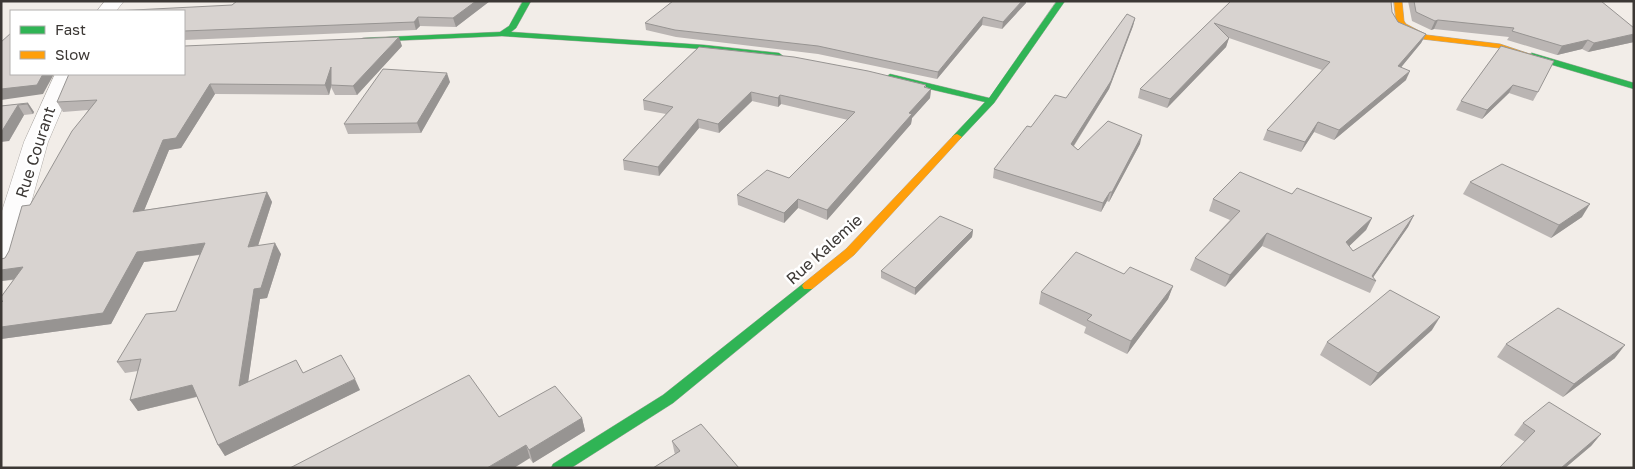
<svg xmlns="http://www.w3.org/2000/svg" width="1635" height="469" font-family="'Golos Text',sans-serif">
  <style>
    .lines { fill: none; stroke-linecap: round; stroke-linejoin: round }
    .street-casing { stroke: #afaba7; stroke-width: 1 }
    .fast-casing { stroke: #afaba7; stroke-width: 1 }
    .slow-casing { stroke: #afaba7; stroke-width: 1 }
    .street { fill: #fdfcfc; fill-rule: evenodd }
    .fast { fill: #30b455; fill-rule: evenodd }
    .slow { fill: #ff9f0a; fill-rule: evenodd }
    .wall { fill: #bab5b3 }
    .shaded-wall { fill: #979492 }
    .building { fill: #d8d3d0; stroke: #979492 }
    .labels { text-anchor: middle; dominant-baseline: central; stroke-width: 5; stroke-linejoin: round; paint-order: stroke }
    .street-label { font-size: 16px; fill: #3c3835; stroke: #fff }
  </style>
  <rect width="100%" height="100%" fill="#f2ede8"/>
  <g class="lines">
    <g class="street-casing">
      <g id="street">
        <path d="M 105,1 L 124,1 L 116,11 L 97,11 Z"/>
        <path d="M 55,74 L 77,74 L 48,142 L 15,261 L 11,268 L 1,270 L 1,214 L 24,142 Z"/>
      </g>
    </g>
    <g class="fast-casing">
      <g id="fast">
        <path d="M 523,1 L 531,1 L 516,28 L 511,32 L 704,45 L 779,53 L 783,56 L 779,59 L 704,49 L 502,36 L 363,42 L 359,40 L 363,38 L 500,32 L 509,26 Z"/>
        <path d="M 1057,1 L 1065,1 L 994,103 L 960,139 L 957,140 L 952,137 L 985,102 L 887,79 L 886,77 L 890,74 L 989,98 Z"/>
        <path d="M 1532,53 L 1634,83 L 1634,89 L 1529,58 L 1528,56 Z"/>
        <path d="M 808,282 L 814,286 L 812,289 L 673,403 L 571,468 L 551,468 L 553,464 L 663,395 L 804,283 Z"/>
      </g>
    </g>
    <g class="slow-casing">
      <g id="slow">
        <path d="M 1394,1 L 1402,1 L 1404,21 L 1406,24 L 1427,35 L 1500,44 L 1536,56 L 1532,59 L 1499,48 L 1422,39 L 1400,28 L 1396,21 Z"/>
        <path d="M 957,134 L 962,137 L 960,139 L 854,255 L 812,289 L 804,289 L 802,286 L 804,283 L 846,249 L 954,135 Z"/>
      </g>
    </g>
    <use href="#street" class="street"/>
    <use href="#fast" class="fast"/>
    <use href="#slow" class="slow"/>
  </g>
  <g class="wall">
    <path d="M 490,1 L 456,27 L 420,26 L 416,30 L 184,40 L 184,11 Z"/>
    <path d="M 1231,1 L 1392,12 L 1398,22 L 1426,34 L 1421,43 L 1401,67 L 1406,80 L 1334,140 L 1314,132 L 1301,152 L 1263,140 L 1267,130 L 1322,70 L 1229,38 L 1226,47 L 1167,108 L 1138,98 L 1140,89 Z"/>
    <path d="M 1408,1 L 1601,1 L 1634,42 L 1588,52 L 1582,49 L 1557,55 L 1507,40 L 1509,37 L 1434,29 L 1431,30 L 1412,21 Z"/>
    <path d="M 1026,3 L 1002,29 L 982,25 L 937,79 L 818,54 L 676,37 L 646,30 L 645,23 Z"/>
    <path d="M 1135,18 L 1133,26 L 1109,89 L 1074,146 L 1078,150 L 1140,144 L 1109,202 L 1107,201 L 1101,212 L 993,178 L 994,169 L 1031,127 L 1066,98 Z"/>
    <path d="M 402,46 L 357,95 L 335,95 L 331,87 L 329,95 L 215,94 L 181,148 L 169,150 L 144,210 L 267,192 L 272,202 L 258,246 L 281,254 L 267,298 L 260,299 L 248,382 L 303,373 L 360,390 L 225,456 L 218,445 L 197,397 L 138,411 L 130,400 L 138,371 L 125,373 L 117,362 L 176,311 L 200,255 L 144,262 L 111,324 L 1,339 L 1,297 L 13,280 L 1,281 L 1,259 L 5,258 L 9,251 L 30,205 L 88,110 L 63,112 L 57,102 Z"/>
    <path d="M 1501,46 L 1538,92 L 1533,101 L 1509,93 L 1482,119 L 1456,110 L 1461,101 Z"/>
    <path d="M 699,47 L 926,85 L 926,87 L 931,89 L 930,98 L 912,118 L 911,124 L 827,220 L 798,208 L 784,223 L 738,205 L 737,195 L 789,178 L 848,120 L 781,104 L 778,107 L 752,101 L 719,133 L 699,128 L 659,176 L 624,170 L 623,160 L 666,114 L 644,110 L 643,100 Z"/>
    <path d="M 450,82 L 421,133 L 348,134 L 344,124 Z"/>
    <path d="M 28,103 L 34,112 L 33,114 L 24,115 L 9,141 L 1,106 Z"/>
    <path d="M 1470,182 L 1582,217 L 1551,238 L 1463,194 Z"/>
    <path d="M 1292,194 L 1372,218 L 1366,230 L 1349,246 L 1353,251 L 1414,215 L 1408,227 L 1373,277 L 1376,281 L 1370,293 L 1262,246 L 1225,287 L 1190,270 L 1195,258 L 1230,220 L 1209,211 L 1213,199 Z"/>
    <path d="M 973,230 L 972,237 L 915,295 L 881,278 L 881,271 Z"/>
    <path d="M 1124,274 L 1173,286 L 1168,299 L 1127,354 L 1084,333 L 1086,327 L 1039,304 L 1041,292 Z"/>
    <path d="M 1432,330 L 1370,386 L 1320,355 L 1327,342 Z"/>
    <path d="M 1506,344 L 1615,358 L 1563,397 L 1497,357 Z"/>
    <path d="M 499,417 L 582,418 L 585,431 L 533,463 Z"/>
    <path d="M 1523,423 L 1601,434 L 1591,446 L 1565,468 L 1499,468 L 1525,442 L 1514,435 Z"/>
    <path d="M 672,441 L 739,468 L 675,455 Z"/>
  </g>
  <g class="shaded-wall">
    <path d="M 476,1 L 490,1 L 456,27 L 453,18 Z"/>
    <path d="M 1022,1 L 1026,1 L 1026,3 L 1002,29 L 1003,22 Z"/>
    <path d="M 418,17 L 420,26 L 416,30 L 414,22 Z"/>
    <path d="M 983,17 L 982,25 L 937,79 L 938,72 Z"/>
    <path d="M 1135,18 L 1133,26 L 1109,89 L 1069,153 L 1071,144 Z"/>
    <path d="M 1438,20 L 1434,29 L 1431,30 L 1435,21 Z"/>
    <path d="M 1426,34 L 1421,43 L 1394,76 L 1398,66 Z"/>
    <path d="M 1634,34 L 1634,42 L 1588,52 L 1594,43 Z"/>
    <path d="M 399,37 L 402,46 L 357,95 L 353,86 Z"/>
    <path d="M 1229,38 L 1226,47 L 1167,108 L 1170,99 Z"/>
    <path d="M 1588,40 L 1582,49 L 1557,55 L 1562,46 Z"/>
    <path d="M 331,67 L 331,87 L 329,95 L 325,85 Z"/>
    <path d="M 1410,71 L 1406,80 L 1334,140 L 1339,130 Z"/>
    <path d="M 447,73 L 450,82 L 421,133 L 417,123 Z"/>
    <path d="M 43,74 L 54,74 L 43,94 L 1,100 L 1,89 Z"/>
    <path d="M 210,84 L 215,94 L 181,148 L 169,150 L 139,223 L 133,212 L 163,140 Z"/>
    <path d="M 1513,85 L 1509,93 L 1482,119 L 1487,110 Z"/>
    <path d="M 931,89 L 930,98 L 912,118 L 911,124 L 827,220 L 827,210 L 909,113 Z"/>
    <path d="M 751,92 L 752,101 L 719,133 L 718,124 Z"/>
    <path d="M 780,95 L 781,104 L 778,107 L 778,98 Z"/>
    <path d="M 28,103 L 34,112 L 33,114 L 27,104 Z"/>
    <path d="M 18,105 L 24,115 L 9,141 L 1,142 L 1,131 Z"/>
    <path d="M 698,119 L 699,128 L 659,176 L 658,167 Z"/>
    <path d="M 1318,122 L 1314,132 L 1301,152 L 1305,142 Z"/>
    <path d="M 1142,135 L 1140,144 L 1109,202 L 1112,192 Z"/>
    <path d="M 267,192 L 272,202 L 254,258 L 248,247 Z"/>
    <path d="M 1110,192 L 1107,201 L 1101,212 L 1103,203 Z"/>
    <path d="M 798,199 L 798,208 L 784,223 L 784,213 Z"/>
    <path d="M 1590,204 L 1582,217 L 1551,238 L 1559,225 Z"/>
    <path d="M 1414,215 L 1408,227 L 1372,279 L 1371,278 Z"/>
    <path d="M 1372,218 L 1366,230 L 1340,255 L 1346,242 Z"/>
    <path d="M 973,230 L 972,237 L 915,295 L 915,288 Z"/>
    <path d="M 1267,233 L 1262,246 L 1225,287 L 1230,275 Z"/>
    <path d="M 205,243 L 211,253 L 144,262 L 111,324 L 1,339 L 1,327 L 137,252 Z"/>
    <path d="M 275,243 L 281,254 L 267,298 L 260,299 L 246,397 L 239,386 L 254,289 Z"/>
    <path d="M 23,267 L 31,277 L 1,281 L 1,270 Z"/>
    <path d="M 1173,286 L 1168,299 L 1127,354 L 1131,341 Z"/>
    <path d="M 1440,317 L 1432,330 L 1370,386 L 1378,373 Z"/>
    <path d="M 1625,345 L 1615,358 L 1563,397 L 1574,384 Z"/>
    <path d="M 355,379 L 360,390 L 225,456 L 218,445 Z"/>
    <path d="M 192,385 L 199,396 L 138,411 L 130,400 Z"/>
    <path d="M 582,418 L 585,431 L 533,463 L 529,450 Z"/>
    <path d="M 1601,434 L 1591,446 L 1565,468 L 1561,468 Z"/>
    <path d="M 526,445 L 530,458 L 514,468 L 487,468 Z"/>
  </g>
  <g class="building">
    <path d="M 237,1 L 476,1 L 453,18 L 418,17 L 414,22 L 184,31 L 184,11 L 114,11 L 232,5 Z"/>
    <path d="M 673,1 L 1022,1 L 1003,22 L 983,17 L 938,72 L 818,46 L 675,30 L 645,23 Z"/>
    <path d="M 1231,1 L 1391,1 L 1392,12 L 1398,22 L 1426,34 L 1398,66 L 1410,71 L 1339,130 L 1318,122 L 1305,142 L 1267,130 L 1330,62 L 1214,23 L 1229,38 L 1170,99 L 1140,89 Z"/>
    <path d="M 1414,1 L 1601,1 L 1634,28 L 1634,34 L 1594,43 L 1588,40 L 1562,46 L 1512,31 L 1514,28 L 1438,20 L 1435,21 L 1416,12 Z"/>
    <path d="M 1127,14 L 1135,18 L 1111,81 L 1071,144 L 1078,150 L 1108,121 L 1142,135 L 1112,192 L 1110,192 L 1103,203 L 994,169 L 1027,126 L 1031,127 L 1055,95 L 1066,98 Z"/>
    <path d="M 11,33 L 11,74 L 43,74 L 37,85 L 1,89 L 1,42 Z"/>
    <path d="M 399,37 L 353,86 L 331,85 L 331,67 L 325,85 L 210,84 L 176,138 L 163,140 L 133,212 L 267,192 L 248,247 L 275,243 L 261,288 L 254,289 L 239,386 L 296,360 L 303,373 L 341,355 L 355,379 L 218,445 L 192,385 L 130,400 L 141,359 L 117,362 L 146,314 L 176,311 L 205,243 L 137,252 L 103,313 L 1,327 L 1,303 L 3,301 L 1,301 L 1,297 L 23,267 L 1,270 L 1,259 L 5,258 L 9,251 L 22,206 L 30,205 L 72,131 L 97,100 L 57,102 L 69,74 L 184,74 L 184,46 Z"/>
    <path d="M 1501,46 L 1554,61 L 1538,92 L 1513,85 L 1487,110 L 1461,101 Z"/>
    <path d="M 699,47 L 794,57 L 868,71 L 926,85 L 924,87 L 931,89 L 909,113 L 912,114 L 827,210 L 798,199 L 784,213 L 737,195 L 767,170 L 789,178 L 855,112 L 780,95 L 778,98 L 751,92 L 718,124 L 698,119 L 658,167 L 623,160 L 673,107 L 643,100 Z"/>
    <path d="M 383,69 L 447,73 L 417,123 L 344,124 Z"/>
    <path d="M 28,103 L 27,104 L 18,105 L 2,131 L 1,131 L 1,106 Z"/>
    <path d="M 1502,164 L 1590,204 L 1559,225 L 1470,182 Z"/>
    <path d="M 1240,172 L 1292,194 L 1297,188 L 1372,218 L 1346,242 L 1353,251 L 1414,215 L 1372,276 L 1376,281 L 1267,233 L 1230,275 L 1195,258 L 1240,211 L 1213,199 Z"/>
    <path d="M 940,216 L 973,230 L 915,288 L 881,271 Z"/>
    <path d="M 1076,252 L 1124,274 L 1130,267 L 1173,286 L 1131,341 L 1087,320 L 1092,315 L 1041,292 Z"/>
    <path d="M 1390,290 L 1440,317 L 1378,373 L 1327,342 Z"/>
    <path d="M 1558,308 L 1625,345 L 1574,384 L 1506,344 Z"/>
    <path d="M 469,375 L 499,417 L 555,386 L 582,418 L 529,450 L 526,445 L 487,468 L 290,468 Z"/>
    <path d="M 1549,402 L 1601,434 L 1561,468 L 1499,468 L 1535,431 L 1523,423 Z"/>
    <path d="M 701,424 L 739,468 L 653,468 L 680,451 L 672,441 Z"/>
  </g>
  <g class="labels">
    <g class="street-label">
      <text transform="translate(35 152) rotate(-72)">Rue Courant</text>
      <text transform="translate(824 249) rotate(-42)">Rue Kalemie</text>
    </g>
  </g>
  <rect width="1635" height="469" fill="none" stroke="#3c3835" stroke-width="5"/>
  <rect x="10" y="10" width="175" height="65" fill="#ffffff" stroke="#b1afae"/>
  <rect x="20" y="26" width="25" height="8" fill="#30b455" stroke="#b1afae"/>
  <text x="55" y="35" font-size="15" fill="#3c3835">Fast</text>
  <rect x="20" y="51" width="25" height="8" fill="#ff9f0a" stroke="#b1afae"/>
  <text x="55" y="60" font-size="15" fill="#3c3835">Slow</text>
</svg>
